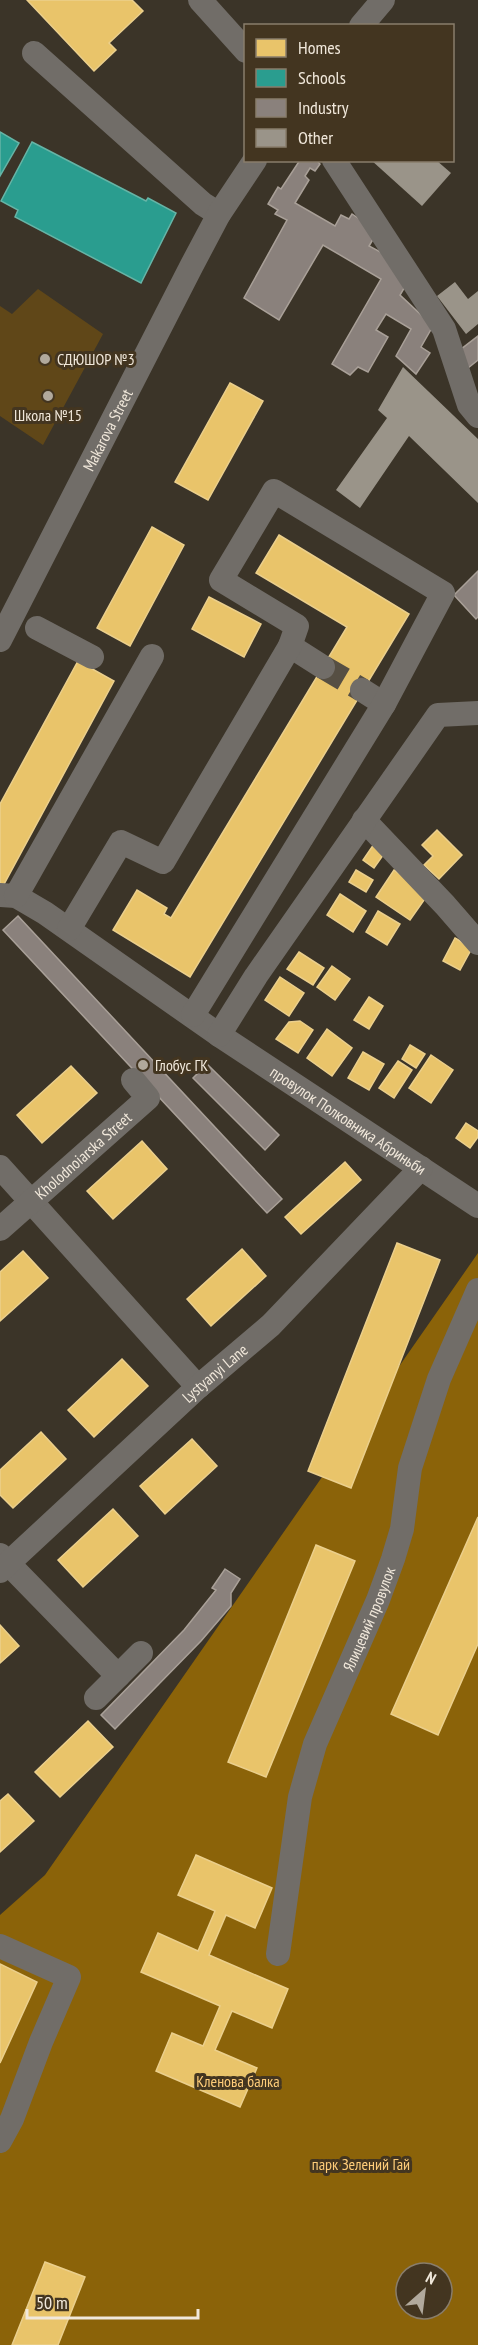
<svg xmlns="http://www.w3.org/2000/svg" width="478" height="2345" font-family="'PT Sans Narrow',sans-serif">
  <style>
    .green { fill: #604718 }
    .forest { fill: #8b6309; fill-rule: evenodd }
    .homes { fill: #e9c46a; stroke: #ebcf8c; stroke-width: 1.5 }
    .schools { fill: #2a9d8f; stroke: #66b4a6; stroke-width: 1.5 }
    .industry { fill: #8a817c; stroke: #a9a098; stroke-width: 1.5 }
    .building { fill: #9a9489 }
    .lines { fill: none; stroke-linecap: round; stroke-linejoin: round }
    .minor-tunnel { stroke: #564f43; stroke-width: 24; stroke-dasharray: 24 12; stroke-linecap: butt }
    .minor { stroke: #716d68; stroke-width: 24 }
    .poi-dot { fill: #b1a99c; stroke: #433520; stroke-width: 2 }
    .labels { text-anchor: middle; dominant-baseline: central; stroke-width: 6; stroke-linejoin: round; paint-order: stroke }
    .poi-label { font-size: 16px; fill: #f1e8db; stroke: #433520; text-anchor: start }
    .street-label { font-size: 16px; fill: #f1e8db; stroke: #433520 }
    .park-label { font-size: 16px; fill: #fecc79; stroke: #433520 }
  </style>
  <rect width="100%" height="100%" fill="#3b3428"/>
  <path class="green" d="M 38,289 L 103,334 L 43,445 L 0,416 L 0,306 L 12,314 Z"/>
  <path class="forest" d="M 478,1253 L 478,2345 L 0,2345 L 0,1915 L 45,1875 ZM 406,2273 L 442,2273 L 442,2309 L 406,2309 Z"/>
  <g class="homes">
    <path d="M 27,0 L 132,0 L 143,11 L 109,43 L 116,50 L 94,71 Z"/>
    <path d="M 230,383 L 263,401 L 208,500 L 175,482 Z"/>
    <path d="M 152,527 L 184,545 L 130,646 L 97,628 Z"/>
    <path d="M 279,535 L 409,614 L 190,977 L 113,930 L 137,890 L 167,908 L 164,914 L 171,918 L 347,627 L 256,573 Z"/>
    <path d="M 209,597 L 261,624 L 244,657 L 192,629 Z"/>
    <path d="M 78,661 L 114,681 L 3,886 L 0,885 L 0,804 Z"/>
    <path d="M 437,830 L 462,855 L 439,879 L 424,865 L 433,856 L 422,845 Z"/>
    <path d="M 374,844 L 386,851 L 374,868 L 363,860 Z"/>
    <path d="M 356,870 L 373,880 L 366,892 L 349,882 Z"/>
    <path d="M 394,870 L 429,893 L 410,920 L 376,897 Z"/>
    <path d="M 340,894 L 366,911 L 353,932 L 327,915 Z"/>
    <path d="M 378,911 L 400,924 L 387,945 L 366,932 Z"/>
    <path d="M 455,938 L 472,948 L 460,970 L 443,961 Z"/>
    <path d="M 299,952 L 324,968 L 313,985 L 287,969 Z"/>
    <path d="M 332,966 L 350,979 L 335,1000 L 317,987 Z"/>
    <path d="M 280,977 L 304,993 L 289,1016 L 265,1000 Z"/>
    <path d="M 369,997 L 383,1006 L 369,1029 L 354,1020 Z"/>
    <path d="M 300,1021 L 313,1030 L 298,1053 L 276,1039 L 289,1022 Z"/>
    <path d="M 327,1029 L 352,1048 L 332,1076 L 307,1058 Z"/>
    <path d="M 410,1045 L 425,1054 L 416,1068 L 402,1059 Z"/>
    <path d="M 363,1052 L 384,1064 L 369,1090 L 348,1078 Z"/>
    <path d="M 431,1055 L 453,1070 L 431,1103 L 409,1088 Z"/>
    <path d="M 398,1061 L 412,1070 L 394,1098 L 379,1088 Z"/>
    <path d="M 71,1066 L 97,1093 L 42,1143 L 17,1115 Z"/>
    <path d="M 466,1123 L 478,1131 L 478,1137 L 470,1148 L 456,1138 Z"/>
    <path d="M 142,1141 L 167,1169 L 113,1219 L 87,1191 Z"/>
    <path d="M 345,1162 L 361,1180 L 301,1234 L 285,1217 Z"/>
    <path d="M 397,1243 L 440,1260 L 351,1488 L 308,1471 Z"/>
    <path d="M 242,1249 L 266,1276 L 211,1326 L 187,1299 Z"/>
    <path d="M 23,1251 L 48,1278 L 0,1321 L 0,1272 Z"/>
    <path d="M 122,1359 L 148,1386 L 94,1437 L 68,1410 Z"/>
    <path d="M 41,1432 L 66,1459 L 13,1508 L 0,1495 L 0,1470 Z"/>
    <path d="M 192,1439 L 217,1466 L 165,1514 L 140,1486 Z"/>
    <path d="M 113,1509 L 138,1536 L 83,1587 L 58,1560 Z"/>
    <path d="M 478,1517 L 478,1644 L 438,1735 L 391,1714 Z"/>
    <path d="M 316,1545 L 355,1561 L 266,1777 L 228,1762 Z"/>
    <path d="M 0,1625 L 19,1646 L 0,1663 Z"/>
    <path d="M 88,1721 L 113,1747 L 60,1797 L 35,1772 Z"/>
    <path d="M 8,1794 L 34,1821 L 0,1852 L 0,1801 Z"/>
    <path d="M 196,1855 L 272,1888 L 255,1928 L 226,1915 L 209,1955 L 288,1989 L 272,2028 L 232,2011 L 215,2050 L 257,2068 L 240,2107 L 156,2071 L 172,2033 L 203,2046 L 220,2006 L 141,1972 L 158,1933 L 198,1951 L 215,1911 L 178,1895 Z"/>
    <path d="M 0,1964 L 37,1982 L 0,2063 Z"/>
    <path d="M 45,2262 L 85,2277 L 58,2345 L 12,2345 Z"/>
  </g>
  <g class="schools">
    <path d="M 0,132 L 19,143 L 0,176 Z"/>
    <path d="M 32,142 L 146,201 L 148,198 L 176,213 L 141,283 L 15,217 L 18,210 L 1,201 Z"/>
  </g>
  <g class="industry">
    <path d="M 300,160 L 316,160 L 320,164 L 315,171 L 310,168 L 305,176 L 309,180 L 295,203 L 335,226 L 341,215 L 349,219 L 352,214 L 361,220 L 375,236 L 369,246 L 388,256 L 406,285 L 400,295 L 433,326 L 421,347 L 430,353 L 416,374 L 396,356 L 411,329 L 386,314 L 376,330 L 388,337 L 368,372 L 358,367 L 350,375 L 332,364 L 381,279 L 323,245 L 279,320 L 244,298 L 287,220 L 275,214 L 278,210 L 268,204 L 278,187 L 281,189 Z"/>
    <path d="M 478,336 L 478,360 L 468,368 L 456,353 Z"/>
    <path d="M 478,571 L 478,617 L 476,619 L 454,595 Z"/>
    <path d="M 18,916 L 282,1199 L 267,1213 L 3,930 Z"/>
    <path d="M 207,1064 L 279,1135 L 265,1150 L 193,1078 Z"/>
    <path d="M 225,1569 L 240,1579 L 231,1593 L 231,1606 L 201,1641 L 115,1729 L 101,1715 L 184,1630 L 216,1590 L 212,1588 Z"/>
  </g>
  <g class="building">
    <path d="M 371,160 L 436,160 L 451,173 L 422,206 Z"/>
    <path d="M 455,282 L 468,299 L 478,291 L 478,324 L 466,334 L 437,296 Z"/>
    <path d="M 403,367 L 478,439 L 478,503 L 409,436 L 360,508 L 336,490 L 387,418 L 378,410 Z"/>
  </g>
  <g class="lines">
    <path class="minor-tunnel" d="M 323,667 L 362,690"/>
    <g class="minor">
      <path d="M 200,0 L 246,51"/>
      <path d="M 361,26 L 383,0"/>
      <path d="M 34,53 L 203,204 L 219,214"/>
      <path d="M 334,160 L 444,329 L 469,405 L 478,416"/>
      <path d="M 37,628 L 92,657"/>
      <path id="s1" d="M 0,640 L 192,265 L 219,214 L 255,160"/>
      <path d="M 290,646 L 323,667"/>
      <path d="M 362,690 L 384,704"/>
      <path d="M 364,820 L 445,905 L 478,943"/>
      <path id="s2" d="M 0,895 L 16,896 L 45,913 L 219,1035 L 478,1206"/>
      <path d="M 16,896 L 152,656"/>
      <path d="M 69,929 L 121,842 L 163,862 L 290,646 L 297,626 L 221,580 L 274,491 L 443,593 L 384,704 L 193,1015"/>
      <path d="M 219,1035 L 256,976 L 438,715 L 478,713"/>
      <path d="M 0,1167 L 198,1387"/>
      <path id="s3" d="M 0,1229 L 148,1098 L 133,1080"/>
      <path d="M 0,1555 L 118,1676"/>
      <path id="s4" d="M 0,1571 L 198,1387 L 271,1325 L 421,1168"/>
      <path d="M 96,1698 L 141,1653"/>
      <path d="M 0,1946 L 69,1977 L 41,2042 L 12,2119 L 0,2141"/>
      <path id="s5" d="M 278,1954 L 300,1797 L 315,1744 L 378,1600 L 393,1559 L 402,1529 L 410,1468 L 439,1379 L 478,1290"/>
    </g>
  </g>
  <g class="poi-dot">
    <circle cx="45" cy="359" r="6"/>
    <circle cx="48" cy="396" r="6"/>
    <circle cx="143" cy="1065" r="6"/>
  </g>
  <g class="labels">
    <g class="poi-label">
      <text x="57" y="359">СДЮШОР №3</text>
      <text x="48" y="415" text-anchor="middle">Школа №15</text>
      <text x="155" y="1065">Глобус ГК</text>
    </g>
    <g class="street-label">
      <text stroke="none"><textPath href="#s1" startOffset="236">Makarova Street</textPath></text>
      <text stroke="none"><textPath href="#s2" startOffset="417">провулок Полковника Абриньби</textPath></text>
      <text stroke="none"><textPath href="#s3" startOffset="111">Kholodnoiarska Street</textPath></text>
      <text stroke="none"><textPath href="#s4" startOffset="292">Lystyanyi Lane</textPath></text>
      <text stroke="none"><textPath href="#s5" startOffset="350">Ялицевий провулок</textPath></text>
    </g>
    <g class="park-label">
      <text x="238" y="2081">Кленова балка</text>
      <text x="361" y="2164">парк Зелений Гай</text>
    </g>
  </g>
  <rect x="244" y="24" width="210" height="138" fill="#433520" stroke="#897d6b" stroke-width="1.5"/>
  <rect x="256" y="39" width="30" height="18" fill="#e9c46a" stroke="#897d6b" stroke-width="1.5"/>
  <text x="298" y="54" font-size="18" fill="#f1e8db">Homes</text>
  <rect x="256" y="69" width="30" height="18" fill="#2a9d8f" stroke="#897d6b" stroke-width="1.5"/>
  <text x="298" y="84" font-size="18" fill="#f1e8db">Schools</text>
  <rect x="256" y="99" width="30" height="18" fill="#8a817c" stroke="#897d6b" stroke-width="1.5"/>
  <text x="298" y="114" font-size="18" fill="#f1e8db">Industry</text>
  <rect x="256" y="129" width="30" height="18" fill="#9a9489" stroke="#897d6b" stroke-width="1.5"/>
  <text x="298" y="144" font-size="18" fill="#f1e8db">Other</text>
  <g transform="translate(424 2291) rotate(28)"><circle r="28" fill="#433520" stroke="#897d6b" stroke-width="1.5"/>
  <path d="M0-4.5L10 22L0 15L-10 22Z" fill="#b1a99c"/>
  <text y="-9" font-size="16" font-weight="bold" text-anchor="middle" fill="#f1e8db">N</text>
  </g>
  <path d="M27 2309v9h171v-9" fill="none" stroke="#f1e8db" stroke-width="3"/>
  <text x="36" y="2309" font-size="18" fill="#f1e8db" stroke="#433520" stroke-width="4.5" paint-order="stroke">50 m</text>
</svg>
